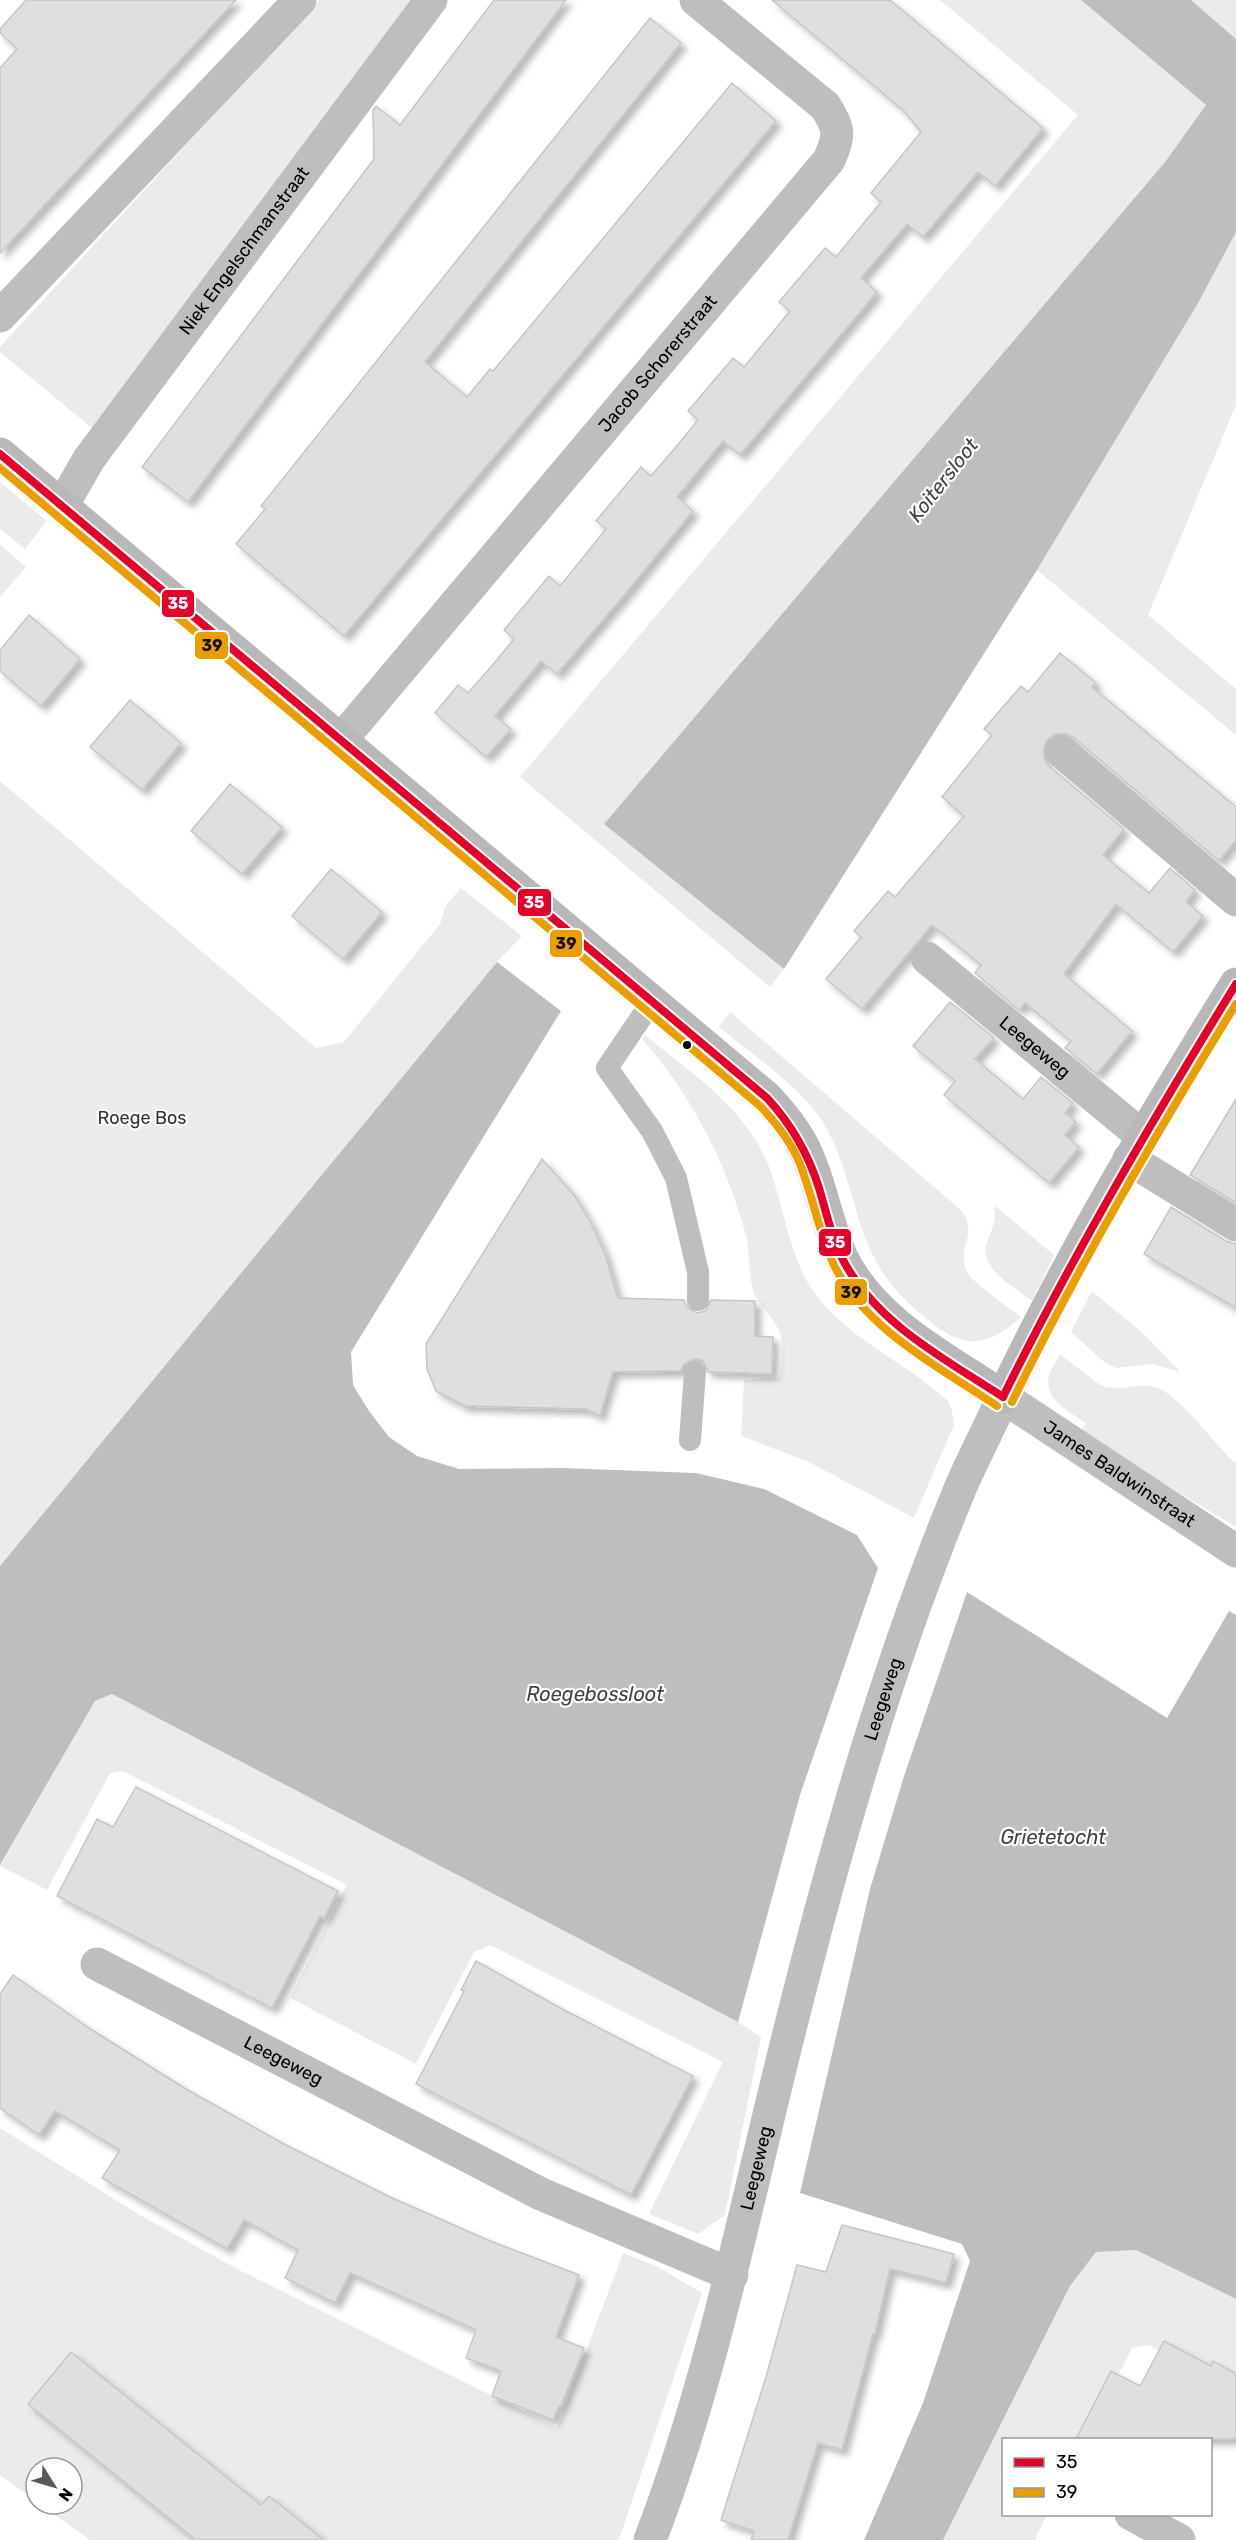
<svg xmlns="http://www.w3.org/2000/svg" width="1236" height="2540" font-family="Rubik,sans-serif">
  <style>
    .green { fill: #ebebeb }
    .water { fill: #bebebe }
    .building { fill: #dfdfdf; stroke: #c6c6c6; stroke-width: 1.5; filter: url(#shadow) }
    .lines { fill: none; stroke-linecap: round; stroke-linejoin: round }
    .lane { stroke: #bebebe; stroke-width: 22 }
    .street { stroke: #bebebe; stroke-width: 33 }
    .secondary { stroke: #b8b8b8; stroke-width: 33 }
    .bus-1-casing { stroke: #fff; stroke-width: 12 }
    .bus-2-casing { stroke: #fff; stroke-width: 12 }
    .bus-1 { stroke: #e4002b; stroke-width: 8 }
    .bus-2 { stroke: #eb9e00; stroke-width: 8 }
    .bus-dot { fill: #000; stroke: #fff; stroke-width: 2 }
    .labels { text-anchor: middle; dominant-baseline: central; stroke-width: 4.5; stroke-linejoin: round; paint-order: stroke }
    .street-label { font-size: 18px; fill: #000; stroke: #fff }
    .park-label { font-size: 18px; fill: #323232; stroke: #fff }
    .water-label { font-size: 20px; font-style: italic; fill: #434343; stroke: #fff }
    .line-badge { stroke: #fff; stroke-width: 2 }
    .badge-label { font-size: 16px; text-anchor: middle; font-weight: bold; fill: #fff }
    .pale-badge-label { font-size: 16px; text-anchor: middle; font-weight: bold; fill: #111 }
  </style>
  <defs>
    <filter id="shadow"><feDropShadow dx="5.5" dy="5.5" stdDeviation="3" flood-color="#0004"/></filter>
  </defs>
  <rect width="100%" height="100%" fill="#fff"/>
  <g class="green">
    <path d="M 319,0 L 412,0 L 92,428 L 0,352 L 0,347 Z"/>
    <path d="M 940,0 L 1081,0 L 1206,105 L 1165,162 L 604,824 L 784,969 L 770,987 L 520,777 L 1078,115 Z"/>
    <path d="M 1191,0 L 1236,0 L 1236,39 Z"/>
    <path d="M 1236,232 L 1236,405 L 1148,615 L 1236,689 L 1236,735 L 1037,570 L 1197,305 Z"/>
    <path d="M 0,482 L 47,521 L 25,549 L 0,529 Z"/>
    <path d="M 0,545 L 26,567 L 0,597 Z"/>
    <path d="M 0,781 L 316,1048 L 344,1042 L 440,924 L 446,905 L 461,888 L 522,936 L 497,962 L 0,1566 Z"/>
    <path d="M 730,1012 L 961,1210 C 980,1233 955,1249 967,1272 C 974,1284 1008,1307 1021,1317 C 993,1343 968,1351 936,1326 C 912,1308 892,1290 877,1263 C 851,1216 850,1160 818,1115 C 794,1082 751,1054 719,1027 Z"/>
    <path d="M 645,1035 C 690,1072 748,1110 769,1167 C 784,1206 788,1252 811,1288 C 844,1338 905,1361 948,1401 L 952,1411 L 954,1425 L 914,1518 L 809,1462 L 741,1436 L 744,1380 L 780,1377 C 781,1365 784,1348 781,1336 C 777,1319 757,1306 753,1290 C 748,1272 750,1253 746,1235 C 727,1164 691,1094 642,1039 Z"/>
    <path d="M 994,1205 L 1054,1255 L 1032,1301 C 1015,1287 977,1268 987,1242 C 992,1229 997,1220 994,1205 Z"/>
    <path d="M 1092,1291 L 1146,1336 L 1180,1372 L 1153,1364 L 1116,1368 L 1103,1361 L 1071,1332 Z"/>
    <path d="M 1060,1354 L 1100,1385 C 1119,1393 1137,1382 1155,1387 C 1178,1393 1216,1446 1236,1464 L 1236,1527 L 1080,1433 L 1086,1423 C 1070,1412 1043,1399 1049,1376 C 1050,1369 1057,1361 1060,1354 Z"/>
    <path d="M 112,1694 L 738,2022 L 761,2037 L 725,2215 L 698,2234 L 649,2214 L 723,2062 L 490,1945 L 474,1952 L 416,2064 L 290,1998 L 347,1885 L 123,1771 L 110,1773 L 47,1890 L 0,1866 L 95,1701 Z"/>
    <path d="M 0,2128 L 140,2215 L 241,2271 L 557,2428 L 623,2253 L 656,2266 L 702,2293 L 619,2540 L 90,2540 L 40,2504 L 72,2504 L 72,2468 L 36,2468 L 36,2501 L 0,2475 Z"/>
    <path d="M 1136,2250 L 1236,2299 L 1236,2390 L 1149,2345 L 1132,2348 L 1085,2439 L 1004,2440 L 1004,2514 L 1047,2515 L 1034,2540 L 943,2540 L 1070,2286 L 1096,2252 Z"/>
  </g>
  <g class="water">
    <path d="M 1081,0 L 1191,0 L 1236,39 L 1236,232 L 1197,305 L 1037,570 L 784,969 L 604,824 L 1165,162 L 1206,105 Z"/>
    <path d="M 497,962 L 561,1011 L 351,1352 L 353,1385 L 369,1411 L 389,1437 L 417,1456 L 459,1469 L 562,1468 L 696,1473 L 764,1489 L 857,1535 L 878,1568 L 800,1795 L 738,2022 L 112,1694 L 95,1701 L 0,1865 L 0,1566 Z"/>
    <path d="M 967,1592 L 1167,1718 L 1229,1611 L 1236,1615 L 1236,2299 L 1136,2250 L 1096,2252 L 1070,2286 L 943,2540 L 864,2540 L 923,2403 L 970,2261 L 962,2244 L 800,2193 L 870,1889 L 904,1776 Z"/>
  </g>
  <g class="building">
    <path d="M 26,0 L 236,0 L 0,253 L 0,68 L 17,49 L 0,33 L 0,29 Z"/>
    <path d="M 494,0 L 566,0 L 188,502 L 142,467 L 374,159 L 373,110 L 376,106 L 400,125 Z"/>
    <path d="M 772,0 L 890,0 L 1043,128 L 995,186 L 978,172 L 923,237 L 907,224 L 861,278 L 877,292 L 740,455 L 723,441 L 677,497 L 693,511 L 626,593 L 557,674 L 541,661 L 495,716 L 511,729 L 486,757 L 435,713 L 458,685 L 468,693 L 491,667 L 514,639 L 504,630 L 549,576 L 560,586 L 606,529 L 596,521 L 641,467 L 651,476 L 675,448 L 698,420 L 688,411 L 733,358 L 744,367 L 790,311 L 779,302 L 825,248 L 836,257 L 881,202 L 871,193 L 921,132 L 904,111 Z"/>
    <path d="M 650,18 L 681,43 L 425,362 L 467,397 L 490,369 L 493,371 L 732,83 L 776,121 L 344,636 L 236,544 L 265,509 L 261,506 Z"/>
    <path d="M 29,615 L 80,659 L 41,706 L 0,671 L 0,650 Z"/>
    <path d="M 1060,653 L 1096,683 L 1092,687 L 1236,807 L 1236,840 L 1219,861 L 1074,738 L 1066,734 L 1056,734 L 1047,740 L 1044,748 L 1044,758 L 1049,766 L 1124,829 L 1103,855 L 1149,893 L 1170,868 L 1195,890 L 1186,902 L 1203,916 L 1173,952 L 1116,904 L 1064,974 L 1132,1031 L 1097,1074 L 1065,1048 L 1071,1041 L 1025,1003 L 1019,1010 L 975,973 L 981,965 L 932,925 L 862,1009 L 826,979 L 861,937 L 854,931 L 888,891 L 895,897 L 964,816 L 942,797 L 992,735 L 984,729 L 1021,686 L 1028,692 Z"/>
    <path d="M 130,700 L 181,743 L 142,790 L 90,747 Z"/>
    <path d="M 230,784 L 282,827 L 242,874 L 191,831 Z"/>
    <path d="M 331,869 L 382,912 L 343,959 L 292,916 Z"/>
    <path d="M 950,1002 L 994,1038 L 975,1059 L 1023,1099 L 1041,1077 L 1073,1103 L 1065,1113 L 1076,1122 L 1065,1135 L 1079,1147 L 1049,1183 L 944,1095 L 955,1081 L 913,1046 Z"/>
    <path d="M 1236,1099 L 1236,1203 L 1190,1175 Z"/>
    <path d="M 542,1159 L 575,1196 L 591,1223 L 605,1254 L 618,1298 L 684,1300 L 687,1307 L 697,1313 L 705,1311 L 711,1300 L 755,1301 L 755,1336 L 773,1337 L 772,1374 L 708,1372 L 703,1361 L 695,1359 L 684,1364 L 681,1371 L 613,1372 L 600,1416 L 586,1409 L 465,1406 L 436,1391 L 427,1369 L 426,1344 Z"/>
    <path d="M 1171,1207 L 1226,1241 L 1236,1244 L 1236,1308 L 1144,1254 Z"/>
    <path d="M 136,1787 L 338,1891 L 324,1918 L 320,1916 L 272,2008 L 57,1896 L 97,1819 L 113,1827 Z"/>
    <path d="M 476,1961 L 564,2010 L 693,2076 L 631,2195 L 416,2084 L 464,1991 L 461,1990 Z"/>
    <path d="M 13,1975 L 92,2030 L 186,2089 L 284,2144 L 390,2197 L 488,2240 L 579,2275 L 556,2337 L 584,2348 L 561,2406 L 559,2406 L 553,2420 L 492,2396 L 501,2371 L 466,2358 L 476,2330 L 350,2273 L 335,2303 L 285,2278 L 298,2250 L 244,2220 L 227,2249 L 102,2178 L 120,2150 L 55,2111 L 39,2135 L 0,2108 L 0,1994 Z"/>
    <path d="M 842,2225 L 954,2254 L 946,2283 L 890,2269 L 875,2334 L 873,2334 L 842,2450 L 818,2443 L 788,2540 L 751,2540 L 754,2531 L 721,2520 L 766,2377 L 797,2265 L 826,2272 Z"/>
    <path d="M 1164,2341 L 1211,2366 L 1213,2361 L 1236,2374 L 1236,2439 L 1076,2439 L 1111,2371 L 1140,2386 Z"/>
    <path d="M 71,2352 L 261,2505 L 269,2496 L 324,2540 L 196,2540 L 28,2404 Z"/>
  </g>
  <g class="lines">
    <g class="lane">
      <path d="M 653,1000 L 607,1068 L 652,1131 L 676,1178 L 698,1272 L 698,1300"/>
      <path d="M 690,1440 L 695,1372"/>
    </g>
    <g class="street">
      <path d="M 0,316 L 300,0"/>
      <path id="s1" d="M 62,506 L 89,459 L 431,0"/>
      <path id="s2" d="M 341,740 L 829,160 C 840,136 840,128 825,106 L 696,0"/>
      <path d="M 1062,752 L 1236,900"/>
      <path id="s3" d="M 927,958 L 1142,1136"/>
      <path d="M 1129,1159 L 1236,1225"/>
      <path id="s4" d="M 97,1964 L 541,2194 L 732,2275"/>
      <path d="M 1131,2514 L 1179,2540"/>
      <path id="s5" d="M 650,2540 C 712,2379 745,2208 787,2041 C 834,1852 887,1664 962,1484 C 975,1455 990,1426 1003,1397 L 1236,1551"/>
    </g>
    <path class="secondary" d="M 0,454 L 767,1098 C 785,1117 801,1137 810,1162 C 823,1194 828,1227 842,1258 C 874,1323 946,1358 1003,1397 C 1071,1254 1152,1119 1236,984"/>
    <g class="bus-1-casing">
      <g id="bus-1">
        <path d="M 0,454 L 767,1098 C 792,1125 808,1153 819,1188 C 826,1211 831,1236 842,1258 C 875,1323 945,1359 1003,1397"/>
        <path d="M 1003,1397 C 1073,1255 1153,1119 1236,984"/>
      </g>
    </g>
    <g class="bus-2-casing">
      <g id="bus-2">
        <path d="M 0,468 L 760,1106 C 774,1121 788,1138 797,1157 C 812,1191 817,1227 832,1261 C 863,1329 938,1366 997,1406"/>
        <path d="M 1012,1402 C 1079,1265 1156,1134 1236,1004"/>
      </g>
    </g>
    <use href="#bus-1" class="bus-1"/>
    <use href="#bus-2" class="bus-2"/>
  </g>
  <circle class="bus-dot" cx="687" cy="1045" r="5"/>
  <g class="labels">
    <g class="street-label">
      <text stroke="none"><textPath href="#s1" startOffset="314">Niek Engelschmanstraat</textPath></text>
      <text stroke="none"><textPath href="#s2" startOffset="492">Jacob Schorerstraat</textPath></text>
      <text stroke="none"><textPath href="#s3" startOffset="140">Leegeweg</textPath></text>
      <text stroke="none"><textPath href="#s5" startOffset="1338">James Baldwinstraat</textPath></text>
      <text stroke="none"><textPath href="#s5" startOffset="873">Leegeweg</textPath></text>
      <text stroke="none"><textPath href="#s4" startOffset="210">Leegeweg</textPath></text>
      <text stroke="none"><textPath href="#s5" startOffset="387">Leegeweg</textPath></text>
    </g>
    <g class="park-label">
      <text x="142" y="1118">Roege Bos</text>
    </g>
    <g class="water-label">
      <text transform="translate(943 480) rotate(-52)">Koitersloot</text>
      <text x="595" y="1694">Roegebossloot</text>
      <text x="1053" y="1837">Grietetocht</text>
    </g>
  </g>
  <g class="line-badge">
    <rect x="161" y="589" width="34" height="29" rx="6" fill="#e4002b"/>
    <rect x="194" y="631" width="35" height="29" rx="6" fill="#eb9e00"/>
    <rect x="517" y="888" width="35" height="29" rx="6" fill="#e4002b"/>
    <rect x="549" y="929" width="34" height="29" rx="6" fill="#eb9e00"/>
    <rect x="818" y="1228" width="34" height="29" rx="6" fill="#e4002b"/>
    <rect x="834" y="1278" width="34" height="28" rx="6" fill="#eb9e00"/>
  </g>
  <g class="badge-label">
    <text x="178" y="609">35</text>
    <text x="534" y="908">35</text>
    <text x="835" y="1248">35</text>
  </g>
  <g class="pale-badge-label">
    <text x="212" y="651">39</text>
    <text x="566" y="949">39</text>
    <text x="851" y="1298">39</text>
  </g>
  <rect x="1002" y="2438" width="210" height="78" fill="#ffffff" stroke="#999999" stroke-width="1.5"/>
  <rect x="1014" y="2458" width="30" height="9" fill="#e4002b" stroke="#999999" stroke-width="1.5"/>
  <text x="1056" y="2468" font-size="18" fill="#000000">35</text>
  <rect x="1014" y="2488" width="30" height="9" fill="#eb9e00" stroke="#999999" stroke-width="1.5"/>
  <text x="1056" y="2498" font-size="18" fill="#000000">39</text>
  <g transform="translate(54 2486) rotate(127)"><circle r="28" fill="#ffffff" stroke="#999999" stroke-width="1.5"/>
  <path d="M0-4.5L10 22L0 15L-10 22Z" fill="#595959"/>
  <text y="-9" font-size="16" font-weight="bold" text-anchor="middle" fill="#000000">N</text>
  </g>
</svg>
